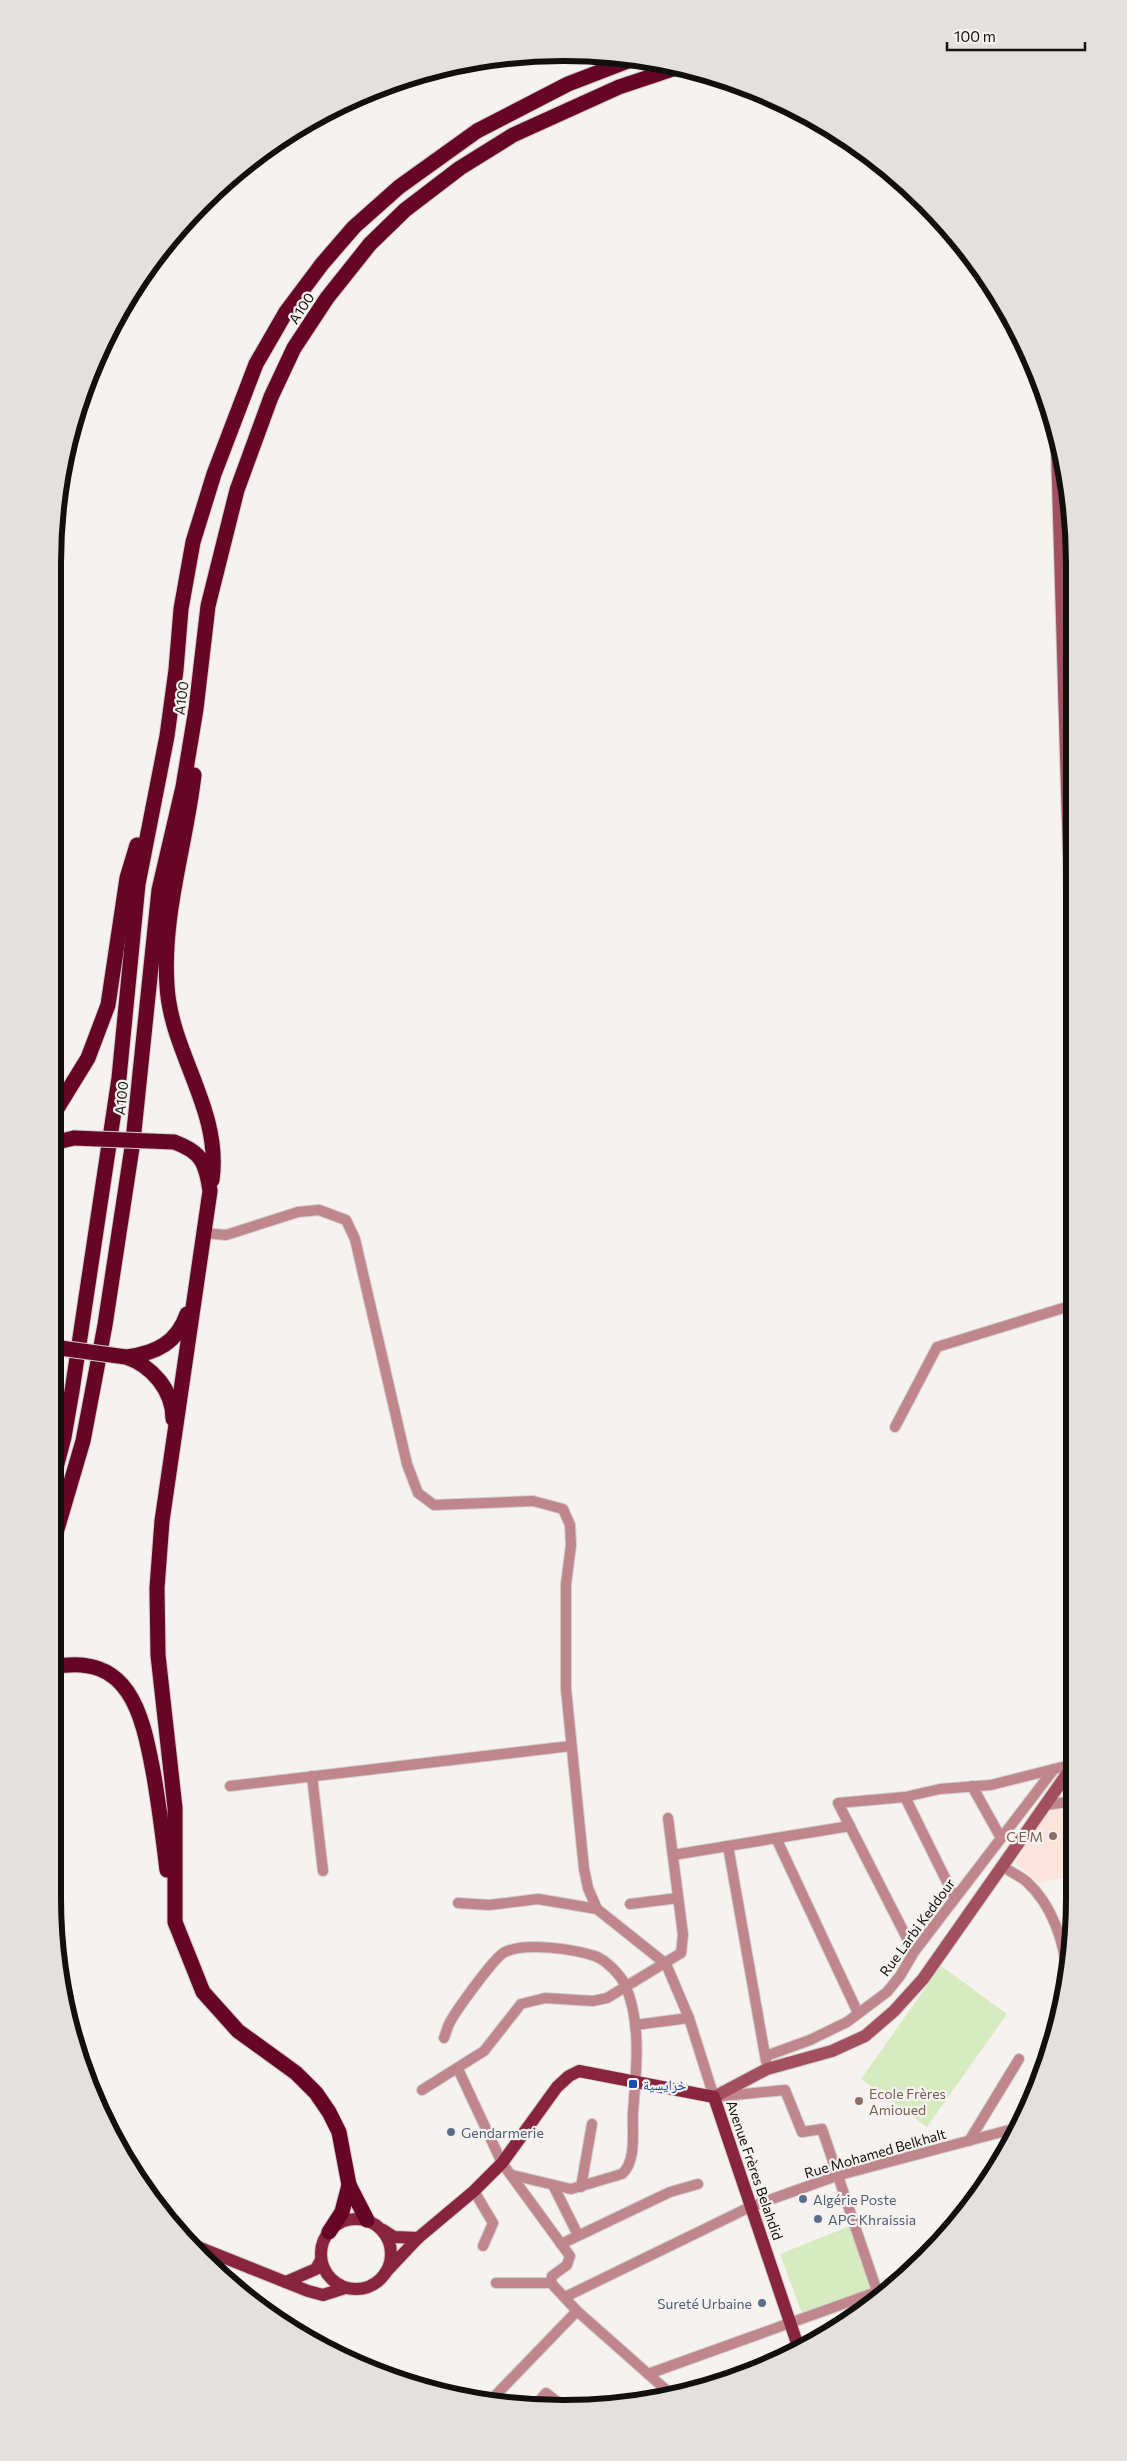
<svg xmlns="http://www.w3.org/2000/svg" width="1127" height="2461" font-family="Commissioner,'Noto Naskh Arabic',sans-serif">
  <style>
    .education { fill: #fce3db }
    .green { fill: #d6ecc0 }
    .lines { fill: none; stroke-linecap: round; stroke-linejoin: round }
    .street-casing { stroke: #d1cecb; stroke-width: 12 }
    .secondary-casing { stroke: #d1cecb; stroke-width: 14 }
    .primary-casing { stroke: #d1cecb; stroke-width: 14 }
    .highway-casing { stroke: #d1cecb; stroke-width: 17 }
    .street { stroke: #c0868e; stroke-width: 10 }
    .secondary { stroke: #a2505f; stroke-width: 12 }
    .primary { stroke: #89243e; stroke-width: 12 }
    .highway { stroke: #670527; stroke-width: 15 }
    .highway-bridge-casing { stroke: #d1cecb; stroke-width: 17; stroke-linecap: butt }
    .highway-bridge { stroke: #670527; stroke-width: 15 }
    .education-dot { fill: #8d6e63; stroke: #f6f2ef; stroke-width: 2 }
    .transit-dot { fill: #1a4fb4; stroke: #f6f2ef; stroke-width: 2 }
    .service-dot { fill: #5c6f8a; stroke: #f6f2ef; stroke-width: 2 }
    .labels { text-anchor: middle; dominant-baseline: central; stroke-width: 4.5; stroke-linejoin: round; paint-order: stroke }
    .street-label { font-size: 14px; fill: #11100f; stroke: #f6f2ef }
    .education-label { font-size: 14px; fill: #785e54; stroke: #f6f2ef; text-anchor: end }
    .transit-label { font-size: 14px; fill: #164399; stroke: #f6f2ef; text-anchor: start }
    .service-label { font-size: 14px; fill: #4e5e75; stroke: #f6f2ef; text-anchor: start }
    .rim { fill: none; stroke: #11100f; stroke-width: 6 }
  </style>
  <rect width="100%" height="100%" fill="#f6f2ef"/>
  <path class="education" d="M 1074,1802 L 1074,1875 L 1039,1883 L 1016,1864 L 1019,1856 L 1046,1816 L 1057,1806 Z"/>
  <g class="green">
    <path d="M 941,1966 L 1007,2014 L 927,2127 L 861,2079 Z"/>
    <path d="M 850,2226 L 872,2290 L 802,2314 L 780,2254 Z"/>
  </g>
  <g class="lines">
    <g class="street-casing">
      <g id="street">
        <path d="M 204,1233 L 226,1235 L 298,1212 L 319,1210 L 346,1220 L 355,1239 L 407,1464 L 418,1493 L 434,1505 L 533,1501 L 563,1509 L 570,1525 L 571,1545 L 566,1584 L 566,1689 L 584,1869 L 588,1888 L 597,1909 L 666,1964 L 689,2018 L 714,2097 L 785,2090 L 802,2132 L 822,2129 L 877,2291"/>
        <path d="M 895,1427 L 937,1347 L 1073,1305"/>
        <path d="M 312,1776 L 323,1871"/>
        <path d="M 230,1786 L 571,1746"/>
        <path d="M 972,1786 L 1001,1838"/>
        <path d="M 905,1797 L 955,1898"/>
        <path d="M 1046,1805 L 1074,1801"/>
        <path d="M 776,1838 L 858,2013"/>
        <path d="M 728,1846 L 766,2061"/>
        <path d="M 673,1855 L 850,1826"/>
        <path d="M 1003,1867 C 1011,1872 1020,1876 1027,1882 C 1052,1905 1064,1941 1067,1974"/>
        <path d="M 458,1903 L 489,1905 L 538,1899 L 597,1909"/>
        <path d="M 630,1904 L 678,1898"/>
        <path d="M 914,1952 L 838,1803 L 905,1797 L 940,1789 L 991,1785 L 1074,1764"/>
        <path d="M 635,2025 L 689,2018"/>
        <path d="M 444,2038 C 446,2033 447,2028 449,2024 C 455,2012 495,1956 505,1952 C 525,1942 573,1949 595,1956 C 606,1960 622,1976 626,1987 C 642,2025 636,2073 633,2112 C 632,2130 637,2161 622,2174 L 571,2189 L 512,2175"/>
        <path d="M 766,2056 L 810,2040 L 847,2022 L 887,1992 L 900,1976 L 914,1952 L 1054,1769"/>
        <path d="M 458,2069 L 502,2163 L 570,2256 L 567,2265 L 552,2276 L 551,2283 L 577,2311 L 673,2396"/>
        <path d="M 422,2090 L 484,2051 L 521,2004 L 545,1998 L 593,2001 L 607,1998 L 681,1953 L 683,1935 L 668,1818"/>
        <path d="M 969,2141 L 1019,2059"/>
        <path d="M 554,2187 L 578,2235"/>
        <path d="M 581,2187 L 592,2124"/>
        <path d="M 474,2191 L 493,2223 L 483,2246"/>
        <path d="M 561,2244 L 670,2192 L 698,2184"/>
        <path d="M 496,2283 L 551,2283"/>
        <path d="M 565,2297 L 750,2207 L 836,2176 L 1009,2130"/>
        <path d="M 648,2374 L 893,2286"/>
        <path d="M 490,2401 L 577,2311"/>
        <path d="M 535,2406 L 546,2393 L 565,2408"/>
      </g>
    </g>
    <g class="secondary-casing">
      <g id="secondary">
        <path d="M 1057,449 L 1071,926"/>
        <path d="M 714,2097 L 767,2069 L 832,2051 L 865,2036 L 894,2011 L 923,1979 L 1074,1764"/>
      </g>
    </g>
    <g class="primary-casing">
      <g id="primary">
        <circle cx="356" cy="2254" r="35"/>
        <path d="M 383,2230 L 394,2237 L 418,2238"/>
        <path d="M 188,2243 L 308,2291 L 323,2295 L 345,2288"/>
        <path d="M 385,2273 L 418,2238 L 474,2191 L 502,2163 L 557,2087 L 569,2076 L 579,2071 L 714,2097 L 799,2349"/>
        <path d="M 286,2282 L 316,2269 L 321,2260"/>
      </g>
    </g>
    <g class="highway-casing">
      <g id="highway">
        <path d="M 194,775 C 186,845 162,914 167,986 C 171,1054 222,1110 212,1180"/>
        <path d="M 53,1115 L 88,1058 L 108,1005 L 127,878 L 137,845"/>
        <path d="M 174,1142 C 202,1152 206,1163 210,1191 L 162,1521 L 157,1588 L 158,1655 L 175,1808 L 175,1922 L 203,1992 L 238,2031 L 296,2073 L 316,2093 L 329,2112 L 339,2132 L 349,2185 L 342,2212 L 329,2232"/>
        <path d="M 53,1143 L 74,1138"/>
        <path d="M 126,1357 C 152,1366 173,1390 173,1419"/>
        <path d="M 127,1357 C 156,1353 177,1343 187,1314"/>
        <path d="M 53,1479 L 64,1437 L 72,1391 L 119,1078 L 138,884 L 167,736 L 176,670 L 181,609 L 193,542 L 214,474 L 256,364 L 286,312 L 322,264 L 354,227 L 399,187 L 477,131 L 568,84 L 633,59"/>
        <path d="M 53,1543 L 83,1441 L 105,1325 L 133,1141 L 159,890 L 183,787 L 196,709 L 208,606 L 237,490 L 271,397 L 294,348 L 327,298 L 370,244 L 405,210 L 460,168 L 513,135 L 619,87 L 679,67"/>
        <path d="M 53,1667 C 129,1652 142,1713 153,1771 C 159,1804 163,1837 167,1870"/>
        <path d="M 349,2185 L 367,2220"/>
      </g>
    </g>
    <use href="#street" class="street"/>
    <use href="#secondary" class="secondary"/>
    <use href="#primary" class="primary"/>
    <use href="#highway" class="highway"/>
    <g class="highway-bridge-casing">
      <g id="highway-bridge">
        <path d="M 74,1138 L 174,1142"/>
        <path d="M 53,1347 L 126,1357"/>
      </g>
    </g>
    <use href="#highway-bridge" class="highway-bridge"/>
  </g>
  <g class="education-dot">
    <circle cx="1053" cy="1836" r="5"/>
    <circle cx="859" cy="2101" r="5"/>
  </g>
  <rect class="transit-dot" x="628" y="2079" width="10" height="10" rx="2.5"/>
  <g class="service-dot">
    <circle cx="451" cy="2132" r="5"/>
    <circle cx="803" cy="2199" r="5"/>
    <circle cx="818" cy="2219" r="5"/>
    <circle cx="762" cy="2303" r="5"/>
  </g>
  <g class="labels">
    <g class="street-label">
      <text transform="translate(301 308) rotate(-57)">A100</text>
      <text transform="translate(181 698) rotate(-83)">A100</text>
      <text transform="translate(121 1098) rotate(-84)">A100</text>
      <text transform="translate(917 1927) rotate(-54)">Rue Larbi Keddour</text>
      <text transform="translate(875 2153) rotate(-16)">Rue Mohamed Belkhalt</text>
      <text transform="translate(755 2170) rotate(71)">Avenue Frères Belahdid</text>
    </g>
    <g class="education-label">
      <text x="1043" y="1836">C E M</text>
      <text x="869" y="2093" text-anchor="start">Ecole Frères<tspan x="869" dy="16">Amioued</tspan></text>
    </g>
    <g class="transit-label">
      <text x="643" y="2084">خرايسية</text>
    </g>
    <g class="service-label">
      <text x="461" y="2132">Gendarmerie</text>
      <text x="813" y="2199">Algérie Poste</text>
      <text x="828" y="2219">APC Khraissia</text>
      <text x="752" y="2303" text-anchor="end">Sureté Urbaine</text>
    </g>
  </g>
  <path d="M0 0H1127V2461H0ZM563 61H564A502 502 0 0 1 1066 563V1898A502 502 0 0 1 564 2400H563A502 502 0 0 1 61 1898V563A502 502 0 0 1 563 61Z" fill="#e4e0dd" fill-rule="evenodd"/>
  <path class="rim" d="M563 61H564A502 502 0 0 1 1066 563V1898A502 502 0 0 1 564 2400H563A502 502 0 0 1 61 1898V563A502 502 0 0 1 563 61Z"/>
  <path d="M947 42v8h138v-8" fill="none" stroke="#11100f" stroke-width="2.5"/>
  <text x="954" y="42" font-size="15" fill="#11100f" stroke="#f6f2ef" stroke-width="4" paint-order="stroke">100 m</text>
</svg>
